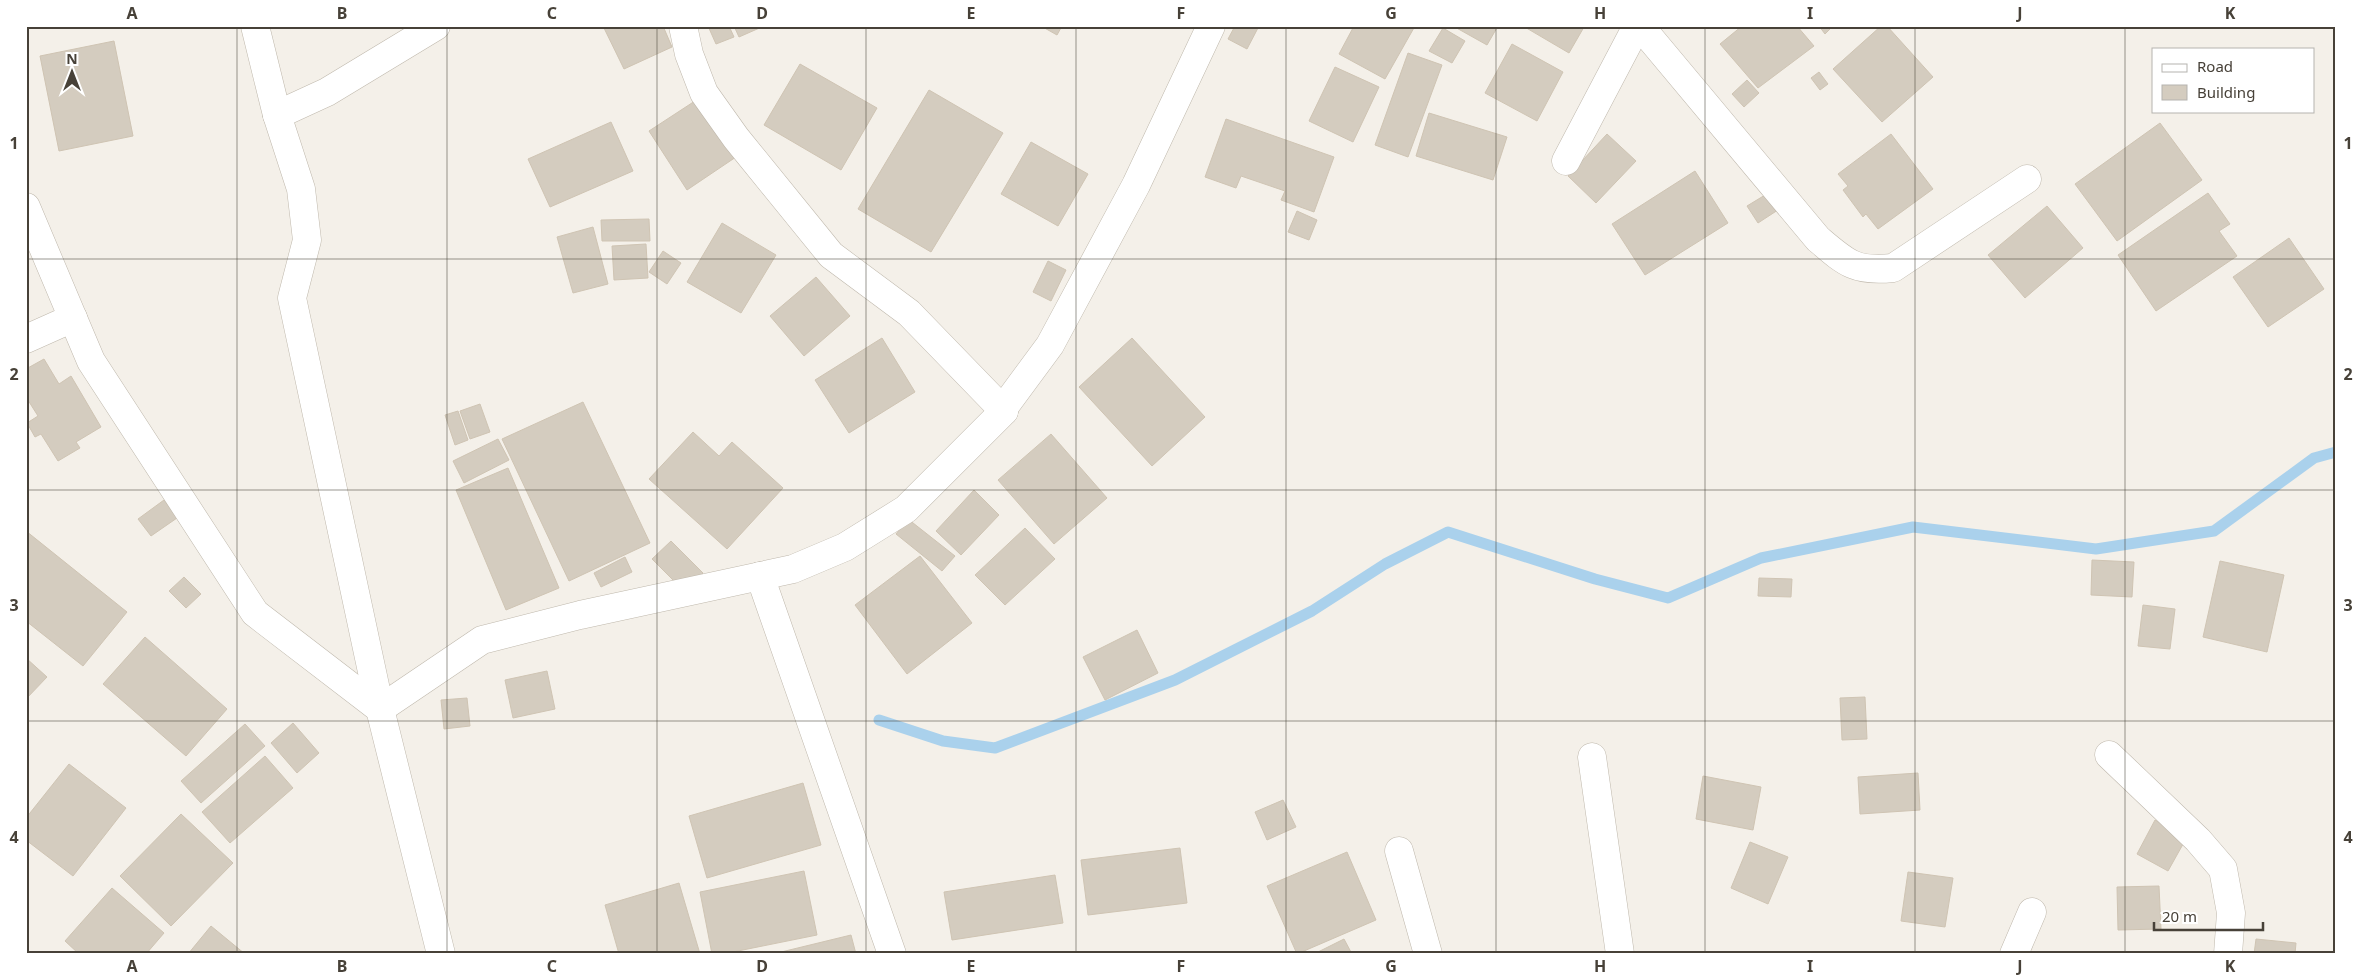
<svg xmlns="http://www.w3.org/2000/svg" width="2362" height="980" font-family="'Noto Sans',sans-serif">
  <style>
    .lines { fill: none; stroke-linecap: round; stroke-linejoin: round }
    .stream { stroke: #aad1ec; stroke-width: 11 }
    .building { fill: #d4ccbf; stroke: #cfc4b3 }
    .minor-casing { stroke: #bfb8ac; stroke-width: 29 }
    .minor { stroke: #fff; stroke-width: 28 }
    .grid { fill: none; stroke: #474138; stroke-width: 1; stroke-opacity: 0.55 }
    .neatline { fill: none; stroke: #474138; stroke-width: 2 }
    .grid-label { font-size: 16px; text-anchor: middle; font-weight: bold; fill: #474138 }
  </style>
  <rect width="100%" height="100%" fill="#f4f0e9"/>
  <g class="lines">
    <path class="stream" d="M 879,720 L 943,741 L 995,748 L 1175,680 L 1312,611 L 1385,564 L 1448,532 L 1595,579 L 1668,598 L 1761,558 L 1913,527 L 2096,549 L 2214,531 L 2314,458 L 2336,452"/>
  </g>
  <g class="building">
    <path d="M 603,26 L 663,26 L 672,47 L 624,69 Z"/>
    <path d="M 708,26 L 729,26 L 734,37 L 716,44 Z"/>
    <path d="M 734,26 L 764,26 L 739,37 Z"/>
    <path d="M 1041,26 L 1062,26 L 1057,35 Z"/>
    <path d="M 1235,26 L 1259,26 L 1247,49 L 1228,39 Z"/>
    <path d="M 1354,26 L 1415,26 L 1385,79 L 1339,54 Z"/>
    <path d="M 1453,26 L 1498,26 L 1487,45 Z"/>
    <path d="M 1523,26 L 1583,26 L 1584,27 L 1569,53 Z"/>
    <path d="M 1742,26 L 1797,26 L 1814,46 L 1758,88 L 1720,44 Z"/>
    <path d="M 1819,26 L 1833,26 L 1825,34 Z"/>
    <path d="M 1881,26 L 1887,26 L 1933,77 L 1882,122 L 1833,69 Z"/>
    <path d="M 1443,28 L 1465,41 L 1452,63 L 1429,51 Z"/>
    <path d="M 114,41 L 133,136 L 59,151 L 40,56 Z"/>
    <path d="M 1512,44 L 1563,72 L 1537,121 L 1485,93 Z"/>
    <path d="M 1408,53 L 1442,65 L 1408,157 L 1375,145 Z"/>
    <path d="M 800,64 L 877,108 L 841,170 L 764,125 Z"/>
    <path d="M 1335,67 L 1379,87 L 1353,142 L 1309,121 Z"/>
    <path d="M 1819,72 L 1828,84 L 1820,90 L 1811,78 Z"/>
    <path d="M 1747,80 L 1759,93 L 1744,107 L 1732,94 Z"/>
    <path d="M 929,90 L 1003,133 L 931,252 L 858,209 Z"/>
    <path d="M 698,99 L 736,157 L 687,190 L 649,131 Z"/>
    <path d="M 1429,113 L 1507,137 L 1493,180 L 1416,156 Z"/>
    <path d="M 1226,119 L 1334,157 L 1314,212 L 1281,200 L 1285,191 L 1241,176 L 1236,188 L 1205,177 Z"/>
    <path d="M 611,122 L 633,171 L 550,207 L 528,159 Z"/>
    <path d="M 2160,123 L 2202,180 L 2117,241 L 2075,184 Z"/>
    <path d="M 1607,134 L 1636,161 L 1596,203 L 1568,176 Z"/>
    <path d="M 1891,134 L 1933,189 L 1878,229 L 1866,214 L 1863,217 L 1843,190 L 1848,186 L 1838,174 Z"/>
    <path d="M 1031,142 L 1088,174 L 1058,226 L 1001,194 Z"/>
    <path d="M 1695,171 L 1728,223 L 1645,275 L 1612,224 Z"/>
    <path d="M 1770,192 L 1781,208 L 1758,223 L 1747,206 Z"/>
    <path d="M 2208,193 L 2230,224 L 2219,231 L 2237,256 L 2156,311 L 2118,255 Z"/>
    <path d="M 2047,206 L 2083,248 L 2025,298 L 1988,255 Z"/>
    <path d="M 1297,211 L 1317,220 L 1309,240 L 1288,232 Z"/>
    <path d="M 649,219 L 650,241 L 602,241 L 601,220 Z"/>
    <path d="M 722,223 L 776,255 L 741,313 L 687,282 Z"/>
    <path d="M 593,227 L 608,284 L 573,293 L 557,237 Z"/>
    <path d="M 2289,238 L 2324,289 L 2268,327 L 2233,277 Z"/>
    <path d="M 646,244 L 648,278 L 614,280 L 612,246 Z"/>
    <path d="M 663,251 L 681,263 L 667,284 L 649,272 Z"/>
    <path d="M 1048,261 L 1066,270 L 1051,301 L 1033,292 Z"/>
    <path d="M 816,277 L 850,316 L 804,356 L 770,316 Z"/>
    <path d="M 882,338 L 915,392 L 849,433 L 815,380 Z"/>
    <path d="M 1132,338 L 1205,417 L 1152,466 L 1079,387 Z"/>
    <path d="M 44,359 L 59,384 L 71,376 L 101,427 L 76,442 L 80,448 L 58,461 L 41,434 L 35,437 L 27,423 L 38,416 L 26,397 L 26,369 Z"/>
    <path d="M 583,402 L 650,543 L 569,581 L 502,439 Z"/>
    <path d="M 480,404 L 490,432 L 470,439 L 460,411 Z"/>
    <path d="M 458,411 L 468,440 L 455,445 L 445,415 Z"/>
    <path d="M 693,432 L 719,456 L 732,442 L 783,488 L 727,549 L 649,479 Z"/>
    <path d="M 1051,434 L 1107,498 L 1054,544 L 998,480 Z"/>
    <path d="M 498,439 L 509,460 L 464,483 L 453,461 Z"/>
    <path d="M 508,468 L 559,588 L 506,610 L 456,490 Z"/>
    <path d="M 974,490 L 999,515 L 961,555 L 936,531 Z"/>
    <path d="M 164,500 L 177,518 L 151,536 L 138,519 Z"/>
    <path d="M 908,519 L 955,556 L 942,571 L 896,534 Z"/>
    <path d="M 1025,528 L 1055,559 L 1005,605 L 975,575 Z"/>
    <path d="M 26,531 L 127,612 L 83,666 L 26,621 Z"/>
    <path d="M 671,541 L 703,573 L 684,591 L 652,559 Z"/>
    <path d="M 920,556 L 972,623 L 907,674 L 855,605 Z"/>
    <path d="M 625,557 L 632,572 L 601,587 L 594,573 Z"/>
    <path d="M 2092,560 L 2134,562 L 2132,597 L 2091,595 Z"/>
    <path d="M 2220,561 L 2284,575 L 2267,652 L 2203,637 Z"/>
    <path d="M 184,577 L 201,594 L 186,608 L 169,591 Z"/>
    <path d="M 1759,578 L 1792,579 L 1791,597 L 1758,596 Z"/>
    <path d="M 2143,605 L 2175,609 L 2170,649 L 2138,646 Z"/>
    <path d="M 1137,630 L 1158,673 L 1105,700 L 1083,657 Z"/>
    <path d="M 145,637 L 227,709 L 186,756 L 103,684 Z"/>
    <path d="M 26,658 L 47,677 L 26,699 Z"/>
    <path d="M 547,671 L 555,709 L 513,718 L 505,680 Z"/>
    <path d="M 1865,697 L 1867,739 L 1842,740 L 1840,698 Z"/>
    <path d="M 467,698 L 470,726 L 444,729 L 441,700 Z"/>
    <path d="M 293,723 L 319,753 L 297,773 L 271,743 Z"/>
    <path d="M 245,724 L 265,746 L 201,803 L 181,781 Z"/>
    <path d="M 265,756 L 293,788 L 230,843 L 202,812 Z"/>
    <path d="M 69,764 L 126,808 L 73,876 L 26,840 L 26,818 Z"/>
    <path d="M 1918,773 L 1920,810 L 1860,814 L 1858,777 Z"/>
    <path d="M 1703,776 L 1761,787 L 1753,830 L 1696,819 Z"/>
    <path d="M 803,783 L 821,845 L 707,878 L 689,816 Z"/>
    <path d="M 1283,800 L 1296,827 L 1267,840 L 1255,812 Z"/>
    <path d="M 181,814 L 233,863 L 171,926 L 120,876 Z"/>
    <path d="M 2155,820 L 2187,837 L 2168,871 L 2137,854 Z"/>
    <path d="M 1750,842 L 1788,857 L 1768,904 L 1731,888 Z"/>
    <path d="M 1180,848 L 1187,903 L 1088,915 L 1081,860 Z"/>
    <path d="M 1347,852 L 1376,920 L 1297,954 L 1267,886 Z"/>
    <path d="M 804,871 L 817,935 L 723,954 L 712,954 L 700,892 Z"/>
    <path d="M 1908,872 L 1953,878 L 1945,927 L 1901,921 Z"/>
    <path d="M 1055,875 L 1063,923 L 952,940 L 944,892 Z"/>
    <path d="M 679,883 L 700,954 L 619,954 L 605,905 Z"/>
    <path d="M 2159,886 L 2161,929 L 2118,930 L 2117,887 Z"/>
    <path d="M 112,888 L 164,933 L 146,954 L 79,954 L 65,941 Z"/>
    <path d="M 211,926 L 245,954 L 188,954 Z"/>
    <path d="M 851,935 L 856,954 L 773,954 Z"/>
    <path d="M 1344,939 L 1352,954 L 1314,954 Z"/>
    <path d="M 2256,939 L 2296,943 L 2295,954 L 2254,954 Z"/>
  </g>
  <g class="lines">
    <g class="minor-casing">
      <g id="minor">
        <path d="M 255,26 L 277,115 L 301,189 L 307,240 L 292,298 L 380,709 L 441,954"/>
        <path d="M 683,26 L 689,54 L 704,93 L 736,138 L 831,255 L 909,313 L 1004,411"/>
        <path d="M 1640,26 L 1818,239 C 1846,263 1855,272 1893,268 L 2027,179"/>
        <path d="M 277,115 L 327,92 L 436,26"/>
        <path d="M 1566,161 L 1637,26"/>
        <path d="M 26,207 L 91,361 L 255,613 L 380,709"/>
        <path d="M 26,339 L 73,318"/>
        <path d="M 760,576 L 892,954"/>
        <path d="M 380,709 L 482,640 L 580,615 L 793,569 L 845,547 L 906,509 L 1004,411 L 1005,406 L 1050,345 L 1136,185 L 1211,26"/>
        <path d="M 2109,755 L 2198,840 L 2223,869 L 2231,913 L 2228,954"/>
        <path d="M 1592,757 L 1620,954"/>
        <path d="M 1399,851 L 1428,954"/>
        <path d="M 2014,954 L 2032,912"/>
      </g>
    </g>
    <use href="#minor" class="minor"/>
  </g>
  <path class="grid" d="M 237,26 L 237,954M 447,26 L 447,954M 657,26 L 657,954M 866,26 L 866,954M 1076,26 L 1076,954M 1286,26 L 1286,954M 1496,26 L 1496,954M 1705,26 L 1705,954M 1915,26 L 1915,954M 2125,26 L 2125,954M 26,259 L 2336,259M 26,490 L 2336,490M 26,721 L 2336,721"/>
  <rect width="2362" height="980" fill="none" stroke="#ffffff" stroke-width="55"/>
  <rect x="2152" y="48" width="162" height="65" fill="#ffffff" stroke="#b5b3af"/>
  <rect x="2162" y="64" width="25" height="8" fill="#ffffff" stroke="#b5b3af"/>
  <text x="2197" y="72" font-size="15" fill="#474138">Road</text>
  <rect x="2162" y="85" width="25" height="15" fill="#d4ccbf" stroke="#b5b3af"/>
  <text x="2197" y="98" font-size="15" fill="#474138">Building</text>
  <g transform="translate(72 72)" stroke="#ffffff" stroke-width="4" paint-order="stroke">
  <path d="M0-4L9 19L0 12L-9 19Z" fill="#474138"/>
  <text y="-8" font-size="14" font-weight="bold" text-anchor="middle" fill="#474138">N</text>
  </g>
  <path d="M2154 922v8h109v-8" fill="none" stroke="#474138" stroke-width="2.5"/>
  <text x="2162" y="922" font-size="15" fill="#474138" stroke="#ffffff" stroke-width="4" paint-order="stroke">20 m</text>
  <rect x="28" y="28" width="2306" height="924" class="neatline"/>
  <g class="grid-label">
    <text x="132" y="19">A</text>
    <text x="342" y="19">B</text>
    <text x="552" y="19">C</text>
    <text x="762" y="19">D</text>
    <text x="971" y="19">E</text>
    <text x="1181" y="19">F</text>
    <text x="1391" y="19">G</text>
    <text x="1600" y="19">H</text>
    <text x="1810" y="19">I</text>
    <text x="2020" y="19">J</text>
    <text x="2230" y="19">K</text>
    <text x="14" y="149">1</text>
    <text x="2348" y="149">1</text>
    <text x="14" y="380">2</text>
    <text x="2348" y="380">2</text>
    <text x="14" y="611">3</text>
    <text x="2348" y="611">3</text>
    <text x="14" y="843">4</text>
    <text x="2348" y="843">4</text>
    <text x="132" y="972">A</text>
    <text x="342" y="972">B</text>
    <text x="552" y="972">C</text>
    <text x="762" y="972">D</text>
    <text x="971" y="972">E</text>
    <text x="1181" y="972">F</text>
    <text x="1391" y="972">G</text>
    <text x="1600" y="972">H</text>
    <text x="1810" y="972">I</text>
    <text x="2020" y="972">J</text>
    <text x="2230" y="972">K</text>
  </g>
</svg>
